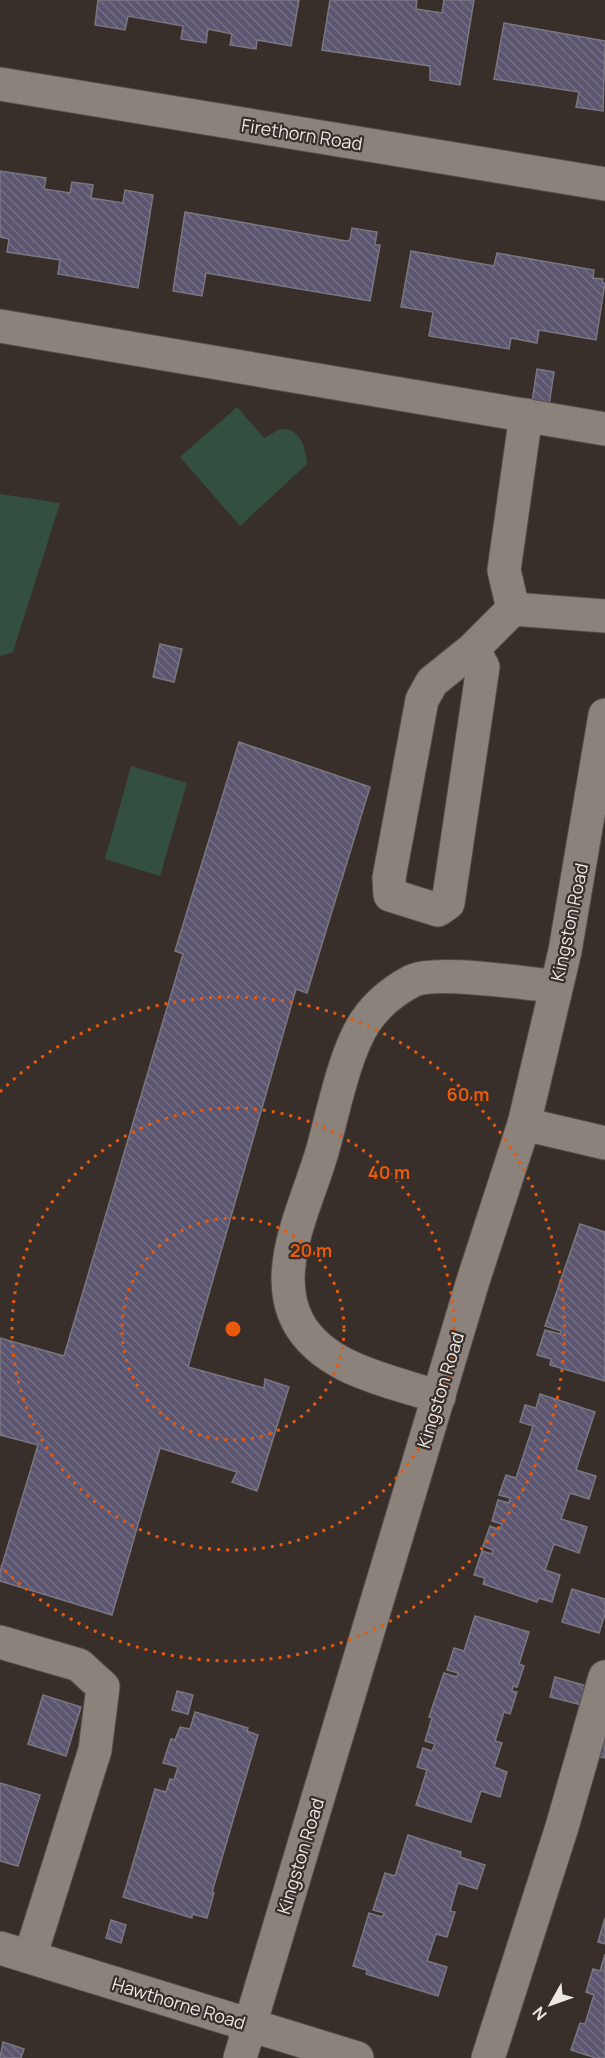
<svg xmlns="http://www.w3.org/2000/svg" width="605" height="2058" font-family="Manrope,sans-serif">
  <style>
    .green { fill: #334f3f }
    .building { fill: url(#building-back-hatch); stroke: #7a7781; stroke-width: 1.5 }
    .lines { fill: none; stroke-linecap: round; stroke-linejoin: round }
    .minor-casing { stroke: #554d49; stroke-width: 35 }
    .minor { stroke: #8c827c; stroke-width: 33 }
    .ring { fill: none; stroke: #e8590c; stroke-width: 3; stroke-dasharray: 3 6 }
    .labels { text-anchor: middle; dominant-baseline: central; stroke-width: 4.5; stroke-linejoin: round; paint-order: stroke }
    .street-label { font-size: 18px; fill: #eee8e5; stroke: #382f2a }
    .centre { fill: #e8590c; stroke: #382f2a; stroke-width: 3 }
    .ring-label { font-size: 18px; text-anchor: middle; font-weight: bold; fill: #e8590c; stroke: #382f2a; stroke-width: 4.5; stroke-linejoin: round; paint-order: stroke }
  </style>
  <defs>
    <pattern id="building-back-hatch" width="6" height="6" patternUnits="userSpaceOnUse" patternTransform="scale(1.5)"><rect width="6" height="6" fill="#5c5570"/><path d="M-1 5l2 2M0 0l6 6M5-1l2 2" fill="none" stroke="#746d84"/></pattern>
  </defs>
  <rect width="100%" height="100%" fill="#382f2a"/>
  <g class="green">
    <path d="M 237,407 L 264,438 C 269,436 276,430 281,429 C 301,427 306,450 307,464 L 240,526 L 180,457 Z"/>
    <path d="M 0,494 L 60,503 L 13,652 L 0,656 Z"/>
    <path d="M 131,766 L 187,783 L 160,876 L 105,859 Z"/>
  </g>
  <g class="building">
    <path d="M 98,0 L 299,0 L 291,46 L 257,40 L 256,49 L 230,45 L 232,34 L 208,29 L 206,43 L 181,39 L 183,26 L 128,16 L 125,30 L 95,25 Z"/>
    <path d="M 330,0 L 417,0 L 416,9 L 442,13 L 444,0 L 474,0 L 460,85 L 430,80 L 430,66 L 322,50 Z"/>
    <path d="M 504,23 L 605,41 L 603,111 L 576,107 L 579,92 L 494,79 Z"/>
    <path d="M 0,171 L 46,178 L 44,189 L 70,193 L 72,182 L 93,185 L 91,198 L 123,203 L 125,190 L 153,195 L 138,288 L 58,274 L 60,260 L 7,252 L 9,239 L 0,237 Z"/>
    <path d="M 185,212 L 346,241 L 350,240 L 352,228 L 377,232 L 375,245 L 380,245 L 370,301 L 206,273 L 202,296 L 173,291 Z"/>
    <path d="M 411,251 L 494,266 L 497,253 L 594,270 L 593,278 L 603,279 L 602,283 L 605,283 L 596,340 L 539,330 L 537,343 L 511,338 L 509,349 L 429,336 L 433,312 L 401,307 Z"/>
    <path d="M 537,369 L 554,372 L 549,405 L 532,402 Z"/>
    <path d="M 160,644 L 182,649 L 174,682 L 153,677 Z"/>
    <path d="M 239,742 L 370,787 L 307,993 L 296,989 L 188,1367 L 264,1388 L 265,1379 L 289,1387 L 257,1491 L 232,1482 L 237,1472 L 160,1448 L 112,1615 L 0,1581 L 0,1572 L 38,1445 L 0,1435 L 0,1338 L 64,1356 L 183,954 L 175,951 Z"/>
    <path d="M 580,1224 L 605,1232 L 605,1381 L 550,1365 L 551,1359 L 537,1355 L 545,1330 L 560,1334 L 561,1331 L 545,1326 Z"/>
    <path d="M 540,1394 L 595,1412 L 576,1470 L 596,1476 L 589,1499 L 570,1493 L 561,1519 L 587,1527 L 579,1553 L 554,1544 L 545,1570 L 560,1575 L 552,1602 L 539,1598 L 537,1602 L 483,1584 L 485,1578 L 474,1575 L 482,1551 L 492,1554 L 493,1550 L 483,1546 L 490,1526 L 500,1530 L 502,1524 L 492,1521 L 498,1500 L 509,1503 L 510,1498 L 499,1495 L 506,1475 L 516,1478 L 533,1426 L 520,1422 L 525,1405 L 536,1408 Z"/>
    <path d="M 572,1589 L 605,1599 L 605,1614 L 599,1633 L 562,1622 Z"/>
    <path d="M 475,1616 L 529,1632 L 519,1664 L 524,1666 L 517,1687 L 513,1686 L 512,1691 L 517,1692 L 510,1714 L 504,1712 L 495,1741 L 502,1743 L 494,1767 L 507,1772 L 500,1797 L 481,1791 L 471,1822 L 416,1805 L 427,1770 L 417,1767 L 423,1748 L 432,1751 L 435,1744 L 425,1741 L 432,1718 L 429,1717 L 444,1673 L 457,1677 L 458,1673 L 447,1670 L 454,1648 L 464,1651 Z"/>
    <path d="M 555,1677 L 587,1686 L 582,1705 L 550,1697 Z"/>
    <path d="M 177,1691 L 193,1695 L 188,1714 L 172,1710 Z"/>
    <path d="M 43,1695 L 81,1707 L 66,1756 L 28,1744 Z"/>
    <path d="M 195,1712 L 248,1728 L 247,1731 L 258,1735 L 212,1892 L 214,1893 L 207,1918 L 192,1914 L 192,1918 L 123,1897 L 155,1789 L 166,1792 L 170,1779 L 174,1780 L 178,1767 L 163,1763 L 171,1739 L 175,1740 L 180,1727 L 190,1729 Z"/>
    <path d="M 605,1737 L 605,1758 L 599,1757 Z"/>
    <path d="M 0,1783 L 40,1795 L 18,1866 L 0,1861 Z"/>
    <path d="M 408,1835 L 461,1852 L 460,1857 L 485,1865 L 477,1889 L 458,1883 L 450,1911 L 455,1912 L 447,1937 L 436,1934 L 427,1961 L 447,1967 L 438,1996 L 366,1974 L 367,1970 L 353,1966 L 369,1913 L 382,1917 L 384,1913 L 373,1910 L 385,1873 L 395,1876 Z"/>
    <path d="M 605,1918 L 605,1944 L 598,1942 Z"/>
    <path d="M 111,1920 L 126,1925 L 121,1943 L 106,1938 Z"/>
    <path d="M 605,1954 L 605,2058 L 596,2058 L 571,2050 L 580,2023 L 585,2024 L 594,1995 L 586,1992 L 593,1969 L 600,1971 Z"/>
    <path d="M 3,2042 L 24,2049 L 21,2058 L 0,2058 Z"/>
  </g>
  <g class="lines">
    <g class="minor-casing">
      <g id="minor">
        <path d="M 0,84 L 605,184"/>
        <path d="M 0,326 L 605,429"/>
        <path d="M 513,609 L 504,570 L 526,415"/>
        <path d="M 473,649 L 483,667 L 448,903 L 438,910 L 390,895 L 389,878 L 422,700 L 432,682 L 473,649 L 513,609 L 605,616"/>
        <path d="M 524,1124 L 605,1143"/>
        <path d="M 439,1397 C 391,1381 324,1370 298,1322 C 291,1309 288,1293 288,1278 C 289,1235 310,1193 322,1152 C 333,1114 344,1054 365,1022 C 377,1004 393,991 412,981 C 436,969 525,984 556,986"/>
        <path d="M 0,1642 L 79,1665 L 103,1687 L 95,1750 L 30,1957"/>
        <path d="M 0,1948 L 357,2058"/>
        <path d="M 240,2058 L 473,1281 L 524,1124 L 565,951 L 605,715"/>
        <path d="M 488,2058 L 562,1827 L 605,1677"/>
      </g>
    </g>
    <use href="#minor" class="minor"/>
  </g>
  <g class="ring">
    <circle cx="233" cy="1329" r="111"/>
    <circle cx="233" cy="1329" r="221"/>
    <path d="M0 1092A332 332 0 1 1 0 1566"/>
  </g>
  <g class="labels">
    <g class="street-label">
      <text transform="translate(302 134) rotate(9)">Firethorn Road</text>
      <text transform="translate(569 922) rotate(-78)">Kingston Road</text>
      <text transform="translate(440 1390) rotate(-73)">Kingston Road</text>
      <text transform="translate(300 1856) rotate(-73)">Kingston Road</text>
      <text transform="translate(179 2003) rotate(17)">Hawthorne Road</text>
    </g>
  </g>
  <circle cx="233" cy="1329" r="9" class="centre"/>
  <g class="ring-label">
    <text x="468" y="1101">60 m</text>
    <text x="389" y="1179">40 m</text>
    <text x="311" y="1257">20 m</text>
  </g>
  <g transform="translate(551 2004) rotate(230)" stroke="#382f2a" stroke-width="4.5" paint-order="stroke">
  <path d="M0-4.5L10 22L0 15L-10 22Z" fill="#eee8e5"/>
  <text y="-9" font-size="16" font-weight="bold" text-anchor="middle" fill="#eee8e5">N</text>
  </g>
</svg>
